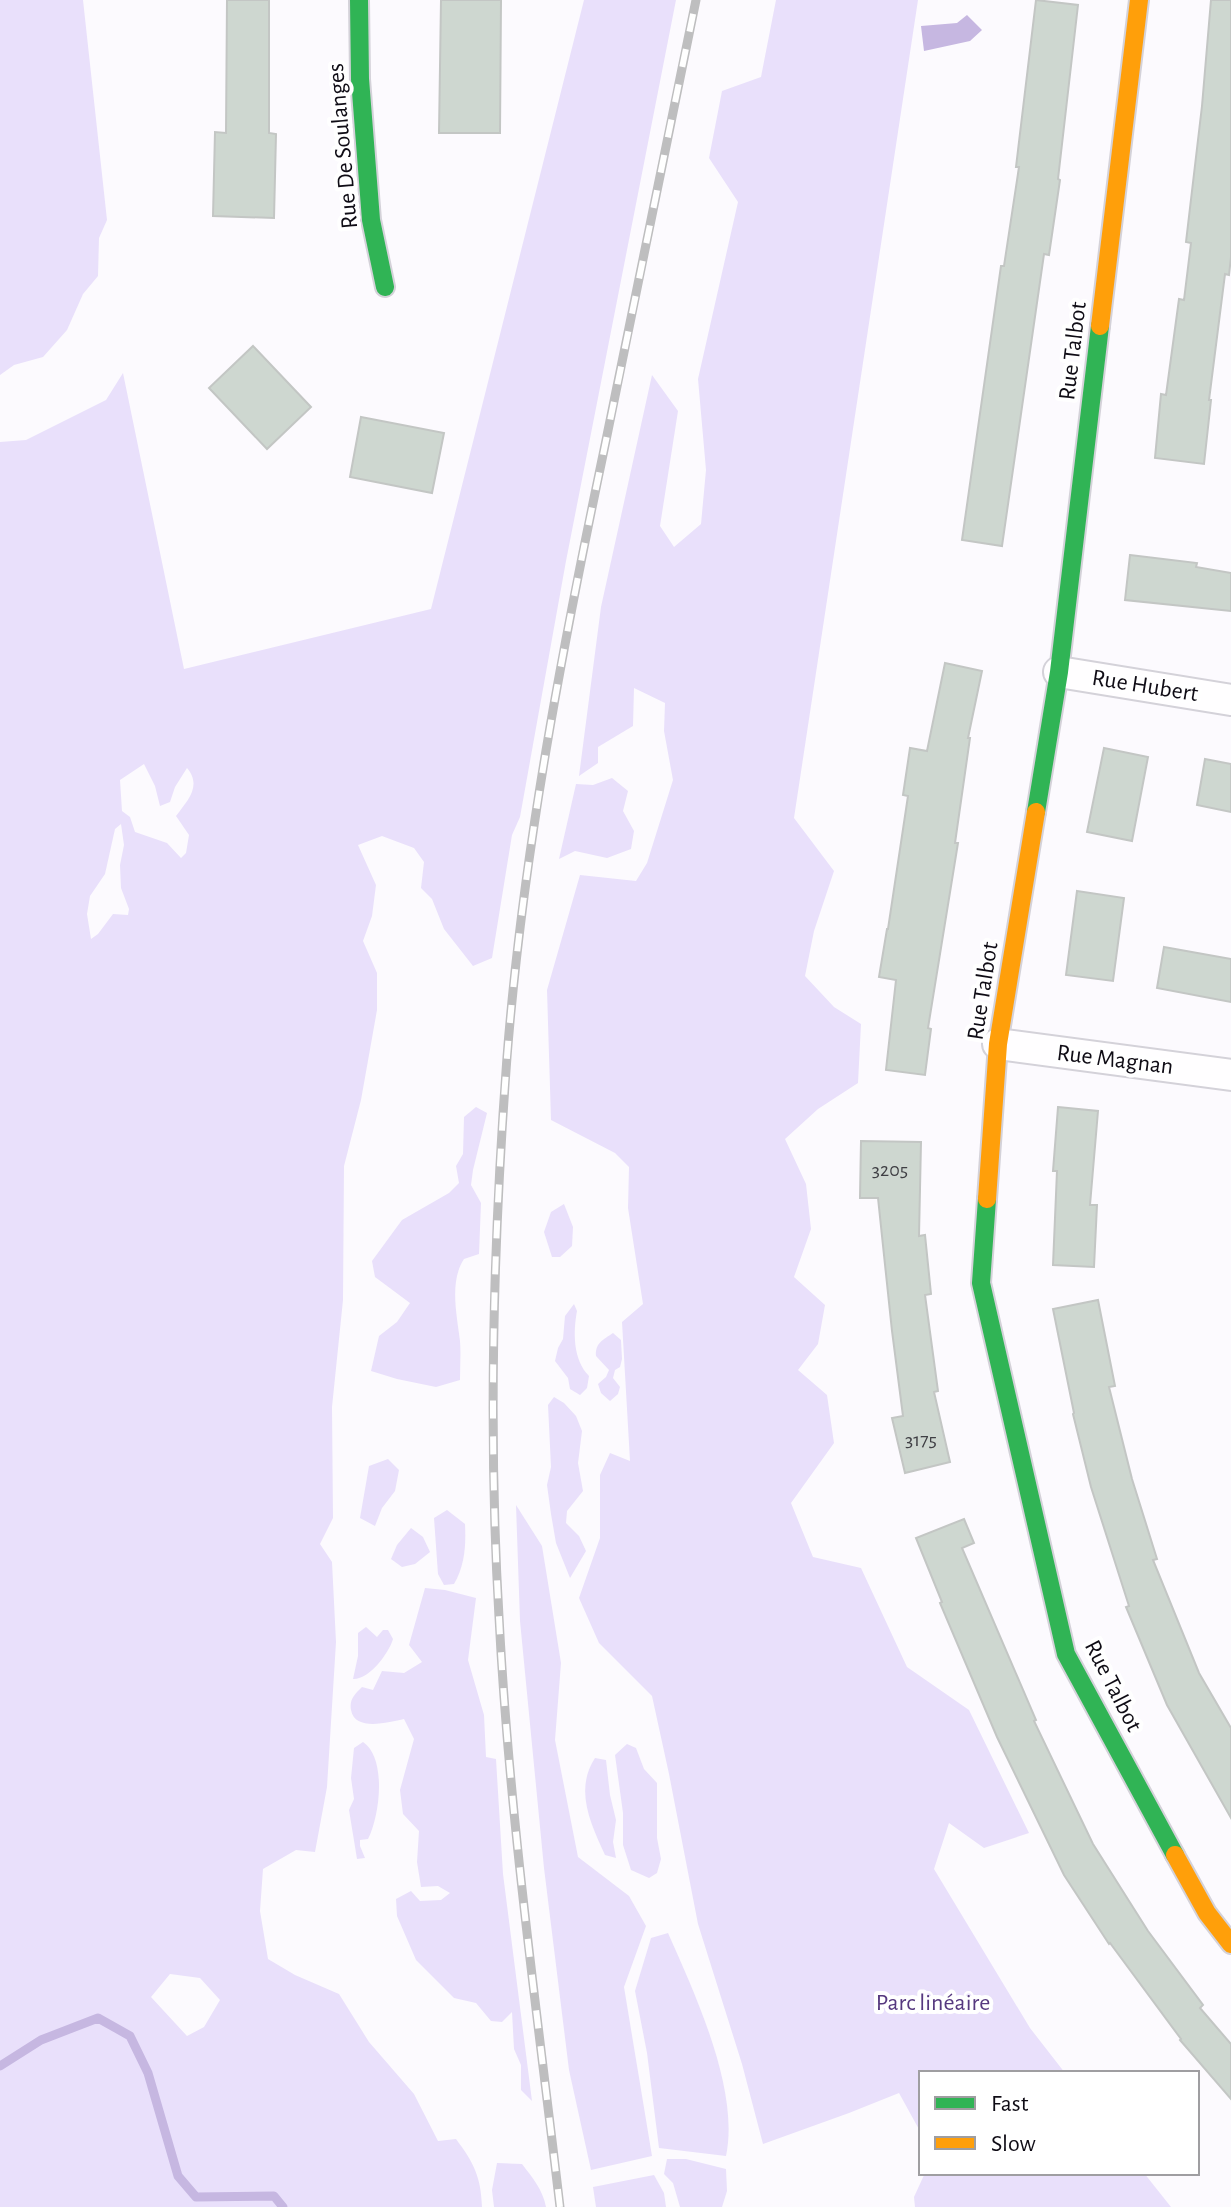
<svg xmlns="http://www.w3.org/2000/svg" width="1231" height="2207" font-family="'Alegreya Sans',sans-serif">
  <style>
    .green { fill: #e9e0fb; fill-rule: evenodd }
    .water { fill: #c6b7e1 }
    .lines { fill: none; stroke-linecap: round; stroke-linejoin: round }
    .stream { stroke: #c6b7e1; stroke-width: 9 }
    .building { fill: #ced7d0; stroke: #c3c6c4; stroke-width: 2 }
    .street-casing { stroke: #d4d2d9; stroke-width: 34 }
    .fast-casing { stroke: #d4d2d9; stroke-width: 22 }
    .slow-casing { stroke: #d4d2d9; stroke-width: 22 }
    .street { stroke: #fffeff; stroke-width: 30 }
    .fast { stroke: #30b455; stroke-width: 18 }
    .slow { stroke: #ff9f0a; stroke-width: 18 }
    .rail-casing { stroke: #bebebf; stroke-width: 9 }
    .rail { stroke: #fff; stroke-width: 6; stroke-dasharray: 18; stroke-linecap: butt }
    .labels { text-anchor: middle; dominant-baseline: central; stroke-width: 8; stroke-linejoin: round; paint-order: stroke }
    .number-label { font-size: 20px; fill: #3f3f44 }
    .street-label { font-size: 24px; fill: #0f0c15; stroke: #fff }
    .park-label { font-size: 24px; fill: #56397f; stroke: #fff }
  </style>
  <rect width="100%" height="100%" fill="#fcfafe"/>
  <g class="green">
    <path d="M 0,0 L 83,0 L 107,220 L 99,238 L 98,276 L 83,294 L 67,330 L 43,357 L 14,365 L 0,375 Z"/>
    <path d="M 584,0 L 676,0 L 566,561 L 520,817 L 512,835 L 492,958 L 473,966 L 444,929 L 432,899 L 421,888 L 424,862 L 414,848 L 382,836 L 358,845 L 376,885 L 372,916 L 363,941 L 377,973 L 377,1010 L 361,1100 L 344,1166 L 343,1300 L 332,1407 L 333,1518 L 320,1544 L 332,1562 L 336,1642 L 327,1787 L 315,1852 L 296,1850 L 263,1869 L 260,1911 L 268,1959 L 295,1975 L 339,1994 L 369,2042 L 414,2094 L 438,2141 L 456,2139 C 474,2163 481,2177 482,2207 L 0,2207 L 0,442 L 26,440 L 106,400 L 123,373 L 184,669 L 431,609 ZM 144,764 L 155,786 L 160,806 L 170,802 L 175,787 L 187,768 C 202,786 188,800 176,816 L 189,835 L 186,853 L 181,858 L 167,843 L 135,832 L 130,817 L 122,811 L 120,780 ZM 121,824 L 124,845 L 120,865 L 121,888 L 129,909 L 128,915 L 113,914 L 98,934 L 91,939 L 87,914 L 90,896 L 105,874 L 115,829 ZM 170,1974 L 200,1978 L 220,2000 L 204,2027 L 187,2036 L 151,1997 Z"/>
    <path d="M 776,0 L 918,0 L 794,818 L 834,871 L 814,931 L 805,976 L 834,1007 L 861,1024 L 858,1083 L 818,1109 L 785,1139 L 806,1184 L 811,1229 L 794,1277 L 825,1305 L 818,1344 L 798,1370 L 827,1395 L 834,1443 L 791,1503 L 813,1557 L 861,1568 L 907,1667 L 969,1710 L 1029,1833 L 984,1848 L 949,1823 L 934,1869 L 1030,2028 L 1065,2073 L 921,2073 L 921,2133 L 899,2093 L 849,2113 L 763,2144 L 742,2064 L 698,1924 L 669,1774 L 652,1696 L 599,1643 L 579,1598 L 600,1538 L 600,1475 L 610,1453 L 630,1461 L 622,1322 L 643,1304 L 628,1208 L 629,1167 L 615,1153 L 551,1120 L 547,990 L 580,875 L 636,881 L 647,863 L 673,780 L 664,731 L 665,703 L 634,688 L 633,726 L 598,747 L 598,763 L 579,776 L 601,607 L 652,375 L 678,411 L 660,526 L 674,547 L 701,524 L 706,470 L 698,379 L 738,202 L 709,158 L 722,91 L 761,77 Z"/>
    <path d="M 612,778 L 628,791 L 623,811 L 634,831 L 631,849 L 607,858 L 575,851 L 559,859 L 576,784 L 593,785 Z"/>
    <path d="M 476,1107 L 487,1113 L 473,1170 L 471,1185 L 481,1203 L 479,1254 L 464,1259 C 449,1282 457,1315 460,1341 C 461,1354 460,1367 460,1380 L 436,1387 L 397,1379 L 371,1371 L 379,1336 L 397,1322 L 410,1303 L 375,1277 L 372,1261 L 402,1220 L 449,1193 L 459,1183 L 456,1166 L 463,1154 L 464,1117 Z"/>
    <path d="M 564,1204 L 573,1227 L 572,1246 L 560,1257 L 552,1257 L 544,1232 L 551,1212 Z"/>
    <path d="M 574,1304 L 577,1311 C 573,1332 573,1360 589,1376 L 587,1388 L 580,1395 L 570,1389 L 568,1378 L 555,1361 L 558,1348 L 563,1339 L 565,1316 Z"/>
    <path d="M 613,1333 L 621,1340 L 622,1359 L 620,1367 L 615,1370 L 613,1378 L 620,1387 L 618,1394 L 610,1401 L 601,1393 L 598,1384 L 606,1377 L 609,1370 L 596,1356 C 595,1343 603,1340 613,1333 Z"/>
    <path d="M 554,1397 L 564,1403 L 576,1416 L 582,1431 L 578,1463 L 583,1491 L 567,1511 L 566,1523 L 579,1536 L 586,1551 L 570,1578 L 556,1543 L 551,1514 L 547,1485 L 551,1467 L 548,1405 Z"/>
    <path d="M 388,1459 L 399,1470 L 395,1491 L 382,1508 L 375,1526 L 360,1518 L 369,1466 Z"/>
    <path d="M 516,1505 L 542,1546 L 561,1663 L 555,1740 L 578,1857 L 629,1896 L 646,1926 L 624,1987 L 652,2156 L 591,2170 L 569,2070 L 544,1868 L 520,1621 Z"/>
    <path d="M 447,1510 L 465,1524 C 466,1545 465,1565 454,1584 L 444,1585 L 438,1574 L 434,1518 Z"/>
    <path d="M 411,1528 L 423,1537 L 430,1552 L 415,1564 L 402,1567 L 391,1559 L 397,1545 Z"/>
    <path d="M 425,1588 L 445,1590 L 476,1598 L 468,1660 L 484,1715 L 486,1757 L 496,1759 L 503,1874 L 532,2101 L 521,2090 L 521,2065 L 514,2049 L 512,2012 L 502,2022 L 491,2021 L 476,2003 L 454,1998 L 416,1960 L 397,1916 L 396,1899 L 411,1891 L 420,1901 L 441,1900 L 450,1893 L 438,1886 L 421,1887 L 417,1862 L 419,1831 L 403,1814 L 400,1790 L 414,1739 L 404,1719 C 389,1722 355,1732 351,1710 C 349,1699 355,1694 362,1687 L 373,1690 L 382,1671 L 404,1673 L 422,1662 L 409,1645 Z"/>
    <path d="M 366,1627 L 377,1637 L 383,1630 L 388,1630 L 393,1639 C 389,1653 369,1680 353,1679 L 358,1656 L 358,1633 Z"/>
    <path d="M 363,1742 C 387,1758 380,1816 368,1839 L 360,1840 L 360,1846 L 365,1858 L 357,1859 L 349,1810 L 354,1799 L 351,1778 L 354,1748 Z"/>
    <path d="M 627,1744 L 636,1748 L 644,1769 L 657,1783 L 657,1838 L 661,1859 L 657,1873 L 649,1878 L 631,1870 L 623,1845 L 623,1813 L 615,1755 Z"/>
    <path d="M 595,1758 L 606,1760 L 610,1795 L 616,1820 L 613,1842 L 616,1858 L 605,1855 C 591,1824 574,1790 595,1758 Z"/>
    <path d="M 668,1933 C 695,1994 740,2090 726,2156 L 659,2148 L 647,2053 L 635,1991 L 651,1938 Z"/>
    <path d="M 667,2159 L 686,2159 L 726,2169 L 727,2191 L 722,2207 L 680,2207 L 673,2183 L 664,2174 Z"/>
    <path d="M 497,2163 L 522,2164 C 532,2177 543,2190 546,2207 L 494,2207 L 492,2190 Z"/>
    <path d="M 925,2173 L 1144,2173 L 1171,2207 L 915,2207 L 914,2197 Z"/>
    <path d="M 654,2175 L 664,2193 L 666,2207 L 596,2207 L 593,2187 Z"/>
  </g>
  <path class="water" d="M 967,15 L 982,30 L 970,41 L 924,51 L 921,26 L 957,23 Z"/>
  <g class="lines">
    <path class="stream" d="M 0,2066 L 41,2040 L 98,2018 L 130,2036 L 148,2073 L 178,2176 L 196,2197 L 274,2196 L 283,2207"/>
  </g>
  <g class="building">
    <path d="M 227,0 L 269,0 L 269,133 L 276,134 L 274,218 L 213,216 L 215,132 L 226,133 Z"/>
    <path d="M 441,0 L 501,0 L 500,133 L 439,133 Z"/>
    <path d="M 1036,0 L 1078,5 L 1058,179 L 1060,180 L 1049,255 L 1044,254 L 1002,546 L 962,540 L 1001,266 L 1004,266 L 1019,167 L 1016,167 Z"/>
    <path d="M 1211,0 L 1231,0 L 1231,257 L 1229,275 L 1225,274 L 1209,400 L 1211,400 L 1204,464 L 1155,458 L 1161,394 L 1166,395 L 1179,299 L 1184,300 L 1191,243 L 1186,242 L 1202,106 Z"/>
    <path d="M 253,346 L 311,407 L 267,449 L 209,388 Z"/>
    <path d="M 361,417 L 444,433 L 432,493 L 350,477 Z"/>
    <path d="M 1130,555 L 1197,563 L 1196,567 L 1231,573 L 1231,611 L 1125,600 Z"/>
    <path d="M 945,663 L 982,671 L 968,738 L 970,738 L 955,843 L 958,843 L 928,1028 L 931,1029 L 925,1075 L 886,1070 L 896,980 L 879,977 L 887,929 L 888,929 L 908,796 L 903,795 L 910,748 L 927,751 Z"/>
    <path d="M 1104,748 L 1148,757 L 1132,841 L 1087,832 Z"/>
    <path d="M 1205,759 L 1231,764 L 1231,812 L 1197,805 Z"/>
    <path d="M 1077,891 L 1124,898 L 1113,981 L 1066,975 Z"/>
    <path d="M 1164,947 L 1231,959 L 1231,1002 L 1157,988 Z"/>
    <path d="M 1058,1107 L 1098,1111 L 1090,1205 L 1097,1205 L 1094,1267 L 1053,1265 L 1057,1171 L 1053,1171 Z"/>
    <path d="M 861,1141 L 921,1142 L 919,1236 L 925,1235 L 931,1294 L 925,1295 L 938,1391 L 934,1392 L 950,1462 L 905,1473 L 892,1418 L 903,1416 L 892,1331 L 878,1198 L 860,1198 Z"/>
    <path d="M 1098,1300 L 1115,1386 L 1109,1387 L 1132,1479 L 1157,1559 L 1153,1560 L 1199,1673 L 1231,1728 L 1231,1818 L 1167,1705 L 1126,1607 L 1129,1606 L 1091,1487 L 1073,1414 L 1074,1413 L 1053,1309 Z"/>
    <path d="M 964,1519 L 974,1543 L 962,1548 L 1036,1720 L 1034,1721 L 1093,1844 L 1148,1931 L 1203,2005 L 1200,2008 L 1231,2044 L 1231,2099 L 1180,2040 L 1181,2039 L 1110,1943 L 1109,1944 L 1064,1875 L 997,1737 L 940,1603 L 942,1602 L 916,1538 Z"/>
  </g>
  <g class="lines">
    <g class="street-casing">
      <g id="street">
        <path d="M 1059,672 L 1231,700"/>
        <path d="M 998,1044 L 1231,1075"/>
      </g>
    </g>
    <g class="fast-casing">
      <g id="fast">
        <path d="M 359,0 L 360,79 L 371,220 L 385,287"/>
        <path d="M 1036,812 L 1059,672 L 1100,326"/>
        <path d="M 987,1199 L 981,1283 L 1066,1654 L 1175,1855"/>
      </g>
    </g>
    <g class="slow-casing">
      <g id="slow">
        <path d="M 1100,326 L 1139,0"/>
        <path d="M 987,1199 L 998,1044 L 1036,812"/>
        <path d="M 1175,1855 L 1207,1913 L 1231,1944"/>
      </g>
    </g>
    <use href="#street" class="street"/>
    <use href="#fast" class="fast"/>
    <use href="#slow" class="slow"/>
    <g class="rail-casing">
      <path id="rail" d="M 560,2207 C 537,2011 509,1814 499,1617 C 488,1430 493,1244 507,1057 C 523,853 562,650 604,450 C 635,300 665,150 696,0"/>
    </g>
    <use href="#rail" class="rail"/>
  </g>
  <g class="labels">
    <g class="number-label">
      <text x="890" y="1170">3205</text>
      <text x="921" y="1440">3175</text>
    </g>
    <g class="street-label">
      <text transform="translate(343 146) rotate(-95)">Rue De Soulanges</text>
      <text transform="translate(1073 351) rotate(-83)">Rue Talbot</text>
      <text transform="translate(1145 686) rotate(9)">Rue Hubert</text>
      <text transform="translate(983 991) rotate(-81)">Rue Talbot</text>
      <text transform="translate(1115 1060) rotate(7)">Rue Magnan</text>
      <text transform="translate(1113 1686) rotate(63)">Rue Talbot</text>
    </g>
    <g class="park-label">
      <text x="933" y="2003">Parc linéaire</text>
    </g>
  </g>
  <rect x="919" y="2071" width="280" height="104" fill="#ffffff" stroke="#9f9ea1" stroke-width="2"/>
  <rect x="935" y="2097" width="40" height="12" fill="#30b455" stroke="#9f9ea1" stroke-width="2"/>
  <text x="991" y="2111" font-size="24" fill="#0f0c15">Fast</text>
  <rect x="935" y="2137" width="40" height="12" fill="#ff9f0a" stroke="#9f9ea1" stroke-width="2"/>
  <text x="991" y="2151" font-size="24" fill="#0f0c15">Slow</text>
</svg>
